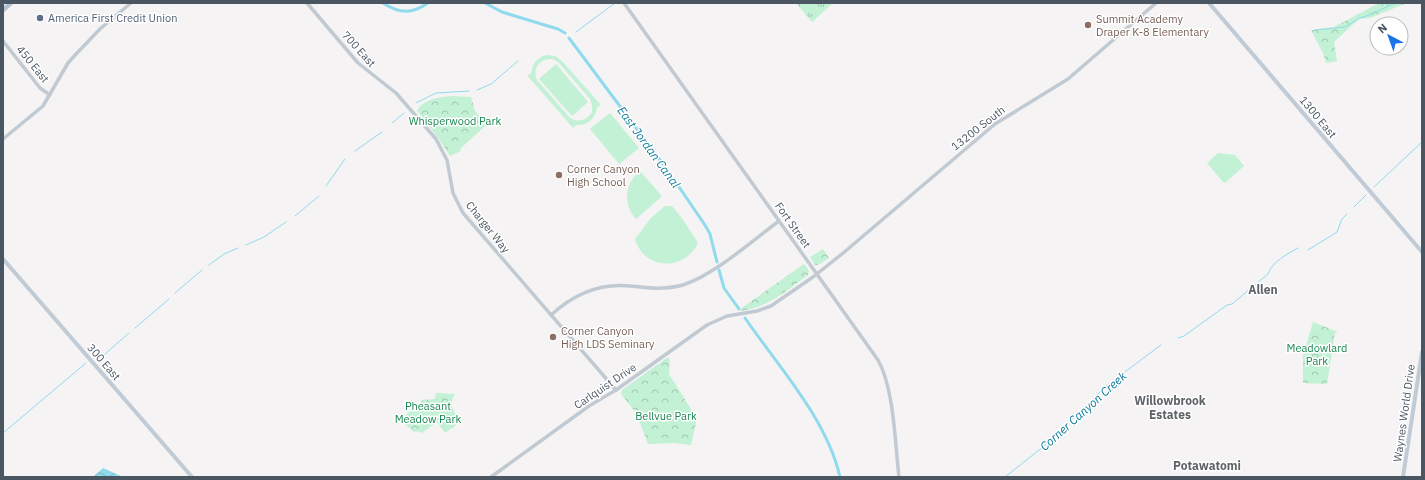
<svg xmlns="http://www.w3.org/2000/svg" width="1425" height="480" font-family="'IBM Plex Sans',sans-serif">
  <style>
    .grass { fill: url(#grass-tufts) }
    .park { fill: url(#park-crowns) }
    .garden { fill: #c3f1d5; fill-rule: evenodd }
    .water { fill: url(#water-waves) }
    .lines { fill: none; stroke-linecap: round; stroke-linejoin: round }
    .stream { stroke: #90daee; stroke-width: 1 }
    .canal { stroke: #90daee; stroke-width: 3 }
    .tertiary { stroke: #c1cad2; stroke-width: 3.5 }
    .secondary { stroke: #c1cbd6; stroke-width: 4 }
    .primary { stroke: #b3c2d1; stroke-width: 4.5 }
    .service-dot { fill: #5c6f8a; stroke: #fff; stroke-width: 1.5 }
    .education-dot { fill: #8d6e63; stroke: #fff; stroke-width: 1.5 }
    .labels { text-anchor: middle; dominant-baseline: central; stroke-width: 3; stroke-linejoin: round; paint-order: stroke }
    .service-label { font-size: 11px; fill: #4e5e75; stroke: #fff; text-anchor: start }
    .education-label { font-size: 11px; fill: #785e54; stroke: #fff; text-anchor: start }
    .street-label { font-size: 11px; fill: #4a5661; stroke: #fff }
    .park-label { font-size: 11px; fill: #17864f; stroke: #fff }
    .water-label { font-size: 12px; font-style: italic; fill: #0c7c9b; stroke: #fff }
    .neighbourhood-label { font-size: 12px; font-weight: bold; fill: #5f6368; stroke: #fff }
  </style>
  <defs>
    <pattern id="grass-tufts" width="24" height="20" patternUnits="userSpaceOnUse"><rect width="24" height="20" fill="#c3f1d5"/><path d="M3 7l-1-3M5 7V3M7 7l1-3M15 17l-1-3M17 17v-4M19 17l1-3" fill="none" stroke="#a0c6b0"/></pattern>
    <pattern id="park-crowns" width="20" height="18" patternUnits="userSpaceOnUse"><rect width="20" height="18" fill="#c3f1d5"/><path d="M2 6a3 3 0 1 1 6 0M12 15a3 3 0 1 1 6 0" fill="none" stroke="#a0c6b0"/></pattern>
    <pattern id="water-waves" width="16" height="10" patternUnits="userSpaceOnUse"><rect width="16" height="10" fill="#90daee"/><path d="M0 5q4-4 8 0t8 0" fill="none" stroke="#78b4c4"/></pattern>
  </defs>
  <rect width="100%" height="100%" fill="#f5f3f3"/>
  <path class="grass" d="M 796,3 L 833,3 L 812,22 Z"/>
  <g class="park">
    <path d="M 1379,3 L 1407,3 L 1370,18 L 1359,19 L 1334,42 L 1337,61 L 1326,63 L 1323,53 L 1311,30 L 1334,27 Z"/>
    <path d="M 450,96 L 471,97 L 475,111 L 489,127 L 485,126 L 460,149 L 461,151 L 450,156 L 439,139 L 417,111 C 422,100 439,97 450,96 Z"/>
    <path d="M 823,249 L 829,258 L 818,265 L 815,265 L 810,257 Z"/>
    <path d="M 804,264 L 809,271 L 808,275 C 786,291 769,307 741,311 L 740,309 Z"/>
    <path d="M 1313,322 L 1338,332 L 1335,333 L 1327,384 L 1303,383 L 1303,355 Z"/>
    <path d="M 668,357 L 670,361 L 669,374 L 694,414 L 696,423 L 691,445 L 674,443 L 648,444 L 636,413 L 621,394 L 622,390 Z"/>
    <path d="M 436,393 L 455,394 C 448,405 453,412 461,421 L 445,433 L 437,422 L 422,433 L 418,431 L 414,432 L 400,420 L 423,400 L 435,399 Z"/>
  </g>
  <g class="garden">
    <path d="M 547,55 L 555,56 L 562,61 L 601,105 L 597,107 C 596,118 588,126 576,125 L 573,128 L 527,75 L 531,74 C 532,64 537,57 547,55 ZM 553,59 L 559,63 L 590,99 L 592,105 L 592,112 C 587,120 579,123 570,118 L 537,80 C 532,68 540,58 553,59 Z"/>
    <path d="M 556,64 L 588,102 L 572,116 L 539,79 Z"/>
    <path d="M 610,113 L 639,148 L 619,164 L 590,129 Z"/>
    <path d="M 1218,153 L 1235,155 L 1244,166 L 1225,183 L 1223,182 L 1207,163 Z"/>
    <path d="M 640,171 L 661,195 L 660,198 L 636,219 C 623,204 624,184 640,171 Z"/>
    <path d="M 665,206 L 672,206 L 684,221 L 698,243 C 684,272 644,270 635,239 L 651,218 Z"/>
    <path d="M 678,396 L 689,411 L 689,413 L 676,423 L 668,417 L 666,406 L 671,400 Z"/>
  </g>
  <path class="water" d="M 103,468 L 123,477 L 93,477 Z"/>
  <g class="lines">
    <g class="stream">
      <path d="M 1316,30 L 1345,27 L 1360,18 L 1369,15 L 1393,4 L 1401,3"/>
      <path d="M 576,32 L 615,3"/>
      <path d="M 477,90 L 491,84 L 518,61"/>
      <path d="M 416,103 L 436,93 L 469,91"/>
      <path d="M 392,123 L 404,113"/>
      <path d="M 355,151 L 382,132"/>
      <path d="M 326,186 L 345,159"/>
      <path d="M 1374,187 L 1422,142"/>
      <path d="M 1354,207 L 1366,195"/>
      <path d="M 295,216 L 319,196"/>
      <path d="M 246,245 L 264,237 L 286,222"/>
      <path d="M 1308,250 L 1337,232 L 1342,219 L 1347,214"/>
      <path d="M 209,265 L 224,254 L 238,248"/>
      <path d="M 175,293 L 202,270"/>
      <path d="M 135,328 L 169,299"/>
      <path d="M 1178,338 L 1184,336 L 1227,305 L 1232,304 L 1268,274 C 1273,261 1286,255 1298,248"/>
      <path d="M 97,361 L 129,333"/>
      <path d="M 3,433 L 86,363"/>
      <path d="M 1005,477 L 1053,439 L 1106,386 L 1161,345"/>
    </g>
    <g class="canal">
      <path d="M 383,3 C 400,14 412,14 428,3"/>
      <path d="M 485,3 L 502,12 L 558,29 L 565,33"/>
      <path d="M 569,38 L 666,168 L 705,225 L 710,234 L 717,262"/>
      <path d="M 719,270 L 724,288 L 739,309"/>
      <path d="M 745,318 C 778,366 827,419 840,477"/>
    </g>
    <g class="tertiary">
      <path d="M 307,3 L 358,63 L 396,93 L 436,139 L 447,160 L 453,193 L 463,213 L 616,390"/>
      <path d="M 624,3 L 878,360 C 894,388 895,443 899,477"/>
      <path d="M 3,41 L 40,88 L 50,95"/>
      <path d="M 3,139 L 43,106 L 68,63 L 77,53 L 101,28 L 131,3"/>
      <path d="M 551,315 C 573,295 599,283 629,286 C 647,288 664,290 683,285 C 714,275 752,241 779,221"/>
      <path d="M 491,477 L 589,406 L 616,390 L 707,325 L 727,316 L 757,311 L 771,306 L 813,277 L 842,254 L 995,124 L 1068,79 L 1156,3"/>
    </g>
    <g class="secondary">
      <path d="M 1209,3 L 1422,252"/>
      <path d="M 3,259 L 192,477"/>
      <path d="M 1403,477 L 1422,352"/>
    </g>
    <path class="primary" d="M 3,10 L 11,3"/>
  </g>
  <circle class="service-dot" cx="40" cy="18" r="4"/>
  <g class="education-dot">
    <circle cx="1088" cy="25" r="4"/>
    <circle cx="559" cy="175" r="4"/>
    <circle cx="553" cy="337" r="4"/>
  </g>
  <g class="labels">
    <g class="service-label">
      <text x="48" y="18">America First Credit Union</text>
    </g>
    <g class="education-label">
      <text x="1096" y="19">Summit Academy<tspan x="1096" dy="13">Draper K-8 Elementary</tspan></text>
      <text x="567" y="169">Corner Canyon<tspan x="567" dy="13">High School</tspan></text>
      <text x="561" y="331">Corner Canyon<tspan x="561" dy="13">High LDS Seminary</tspan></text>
    </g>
    <g class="street-label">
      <text transform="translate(359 49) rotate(48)">700 East</text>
      <text transform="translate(33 64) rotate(51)">450 East</text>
      <text transform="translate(1318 117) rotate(50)">1300 East</text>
      <text transform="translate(978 128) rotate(-38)">13200 South</text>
      <text transform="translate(793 225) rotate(55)">Fort Street</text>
      <text transform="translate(488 227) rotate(51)">Charger Way</text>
      <text transform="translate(104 362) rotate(49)">300 East</text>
      <text transform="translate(605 386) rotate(-34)">Carlquist Drive</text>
      <text transform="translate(1404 413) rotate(-82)">Waynes World Drive</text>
    </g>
    <g class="park-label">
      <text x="455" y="121">Whisperwood Park</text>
      <text x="1317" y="348">Meadowlard<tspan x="1317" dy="13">Park</tspan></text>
      <text x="428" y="406">Pheasant<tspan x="428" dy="13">Meadow Park</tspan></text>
      <text x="666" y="416">Bellvue Park</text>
    </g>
    <g class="water-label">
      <text transform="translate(649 147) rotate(54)">East Jordan Canal</text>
      <text transform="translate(1083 411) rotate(-42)">Corner Canyon Creek</text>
    </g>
    <g class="neighbourhood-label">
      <text x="1263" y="289">Allen</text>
      <text x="1170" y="400">Willowbrook<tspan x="1170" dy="14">Estates</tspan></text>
      <text x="1207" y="465">Potawatomi</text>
    </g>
  </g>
  <rect width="1425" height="480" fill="none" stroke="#4a5661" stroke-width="8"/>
  <g transform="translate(1389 36) rotate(319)"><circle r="19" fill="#ffffff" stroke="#b7bbc0"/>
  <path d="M0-3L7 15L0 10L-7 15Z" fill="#1a73e8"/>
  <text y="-6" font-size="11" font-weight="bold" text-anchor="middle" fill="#4a5661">N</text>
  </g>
</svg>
